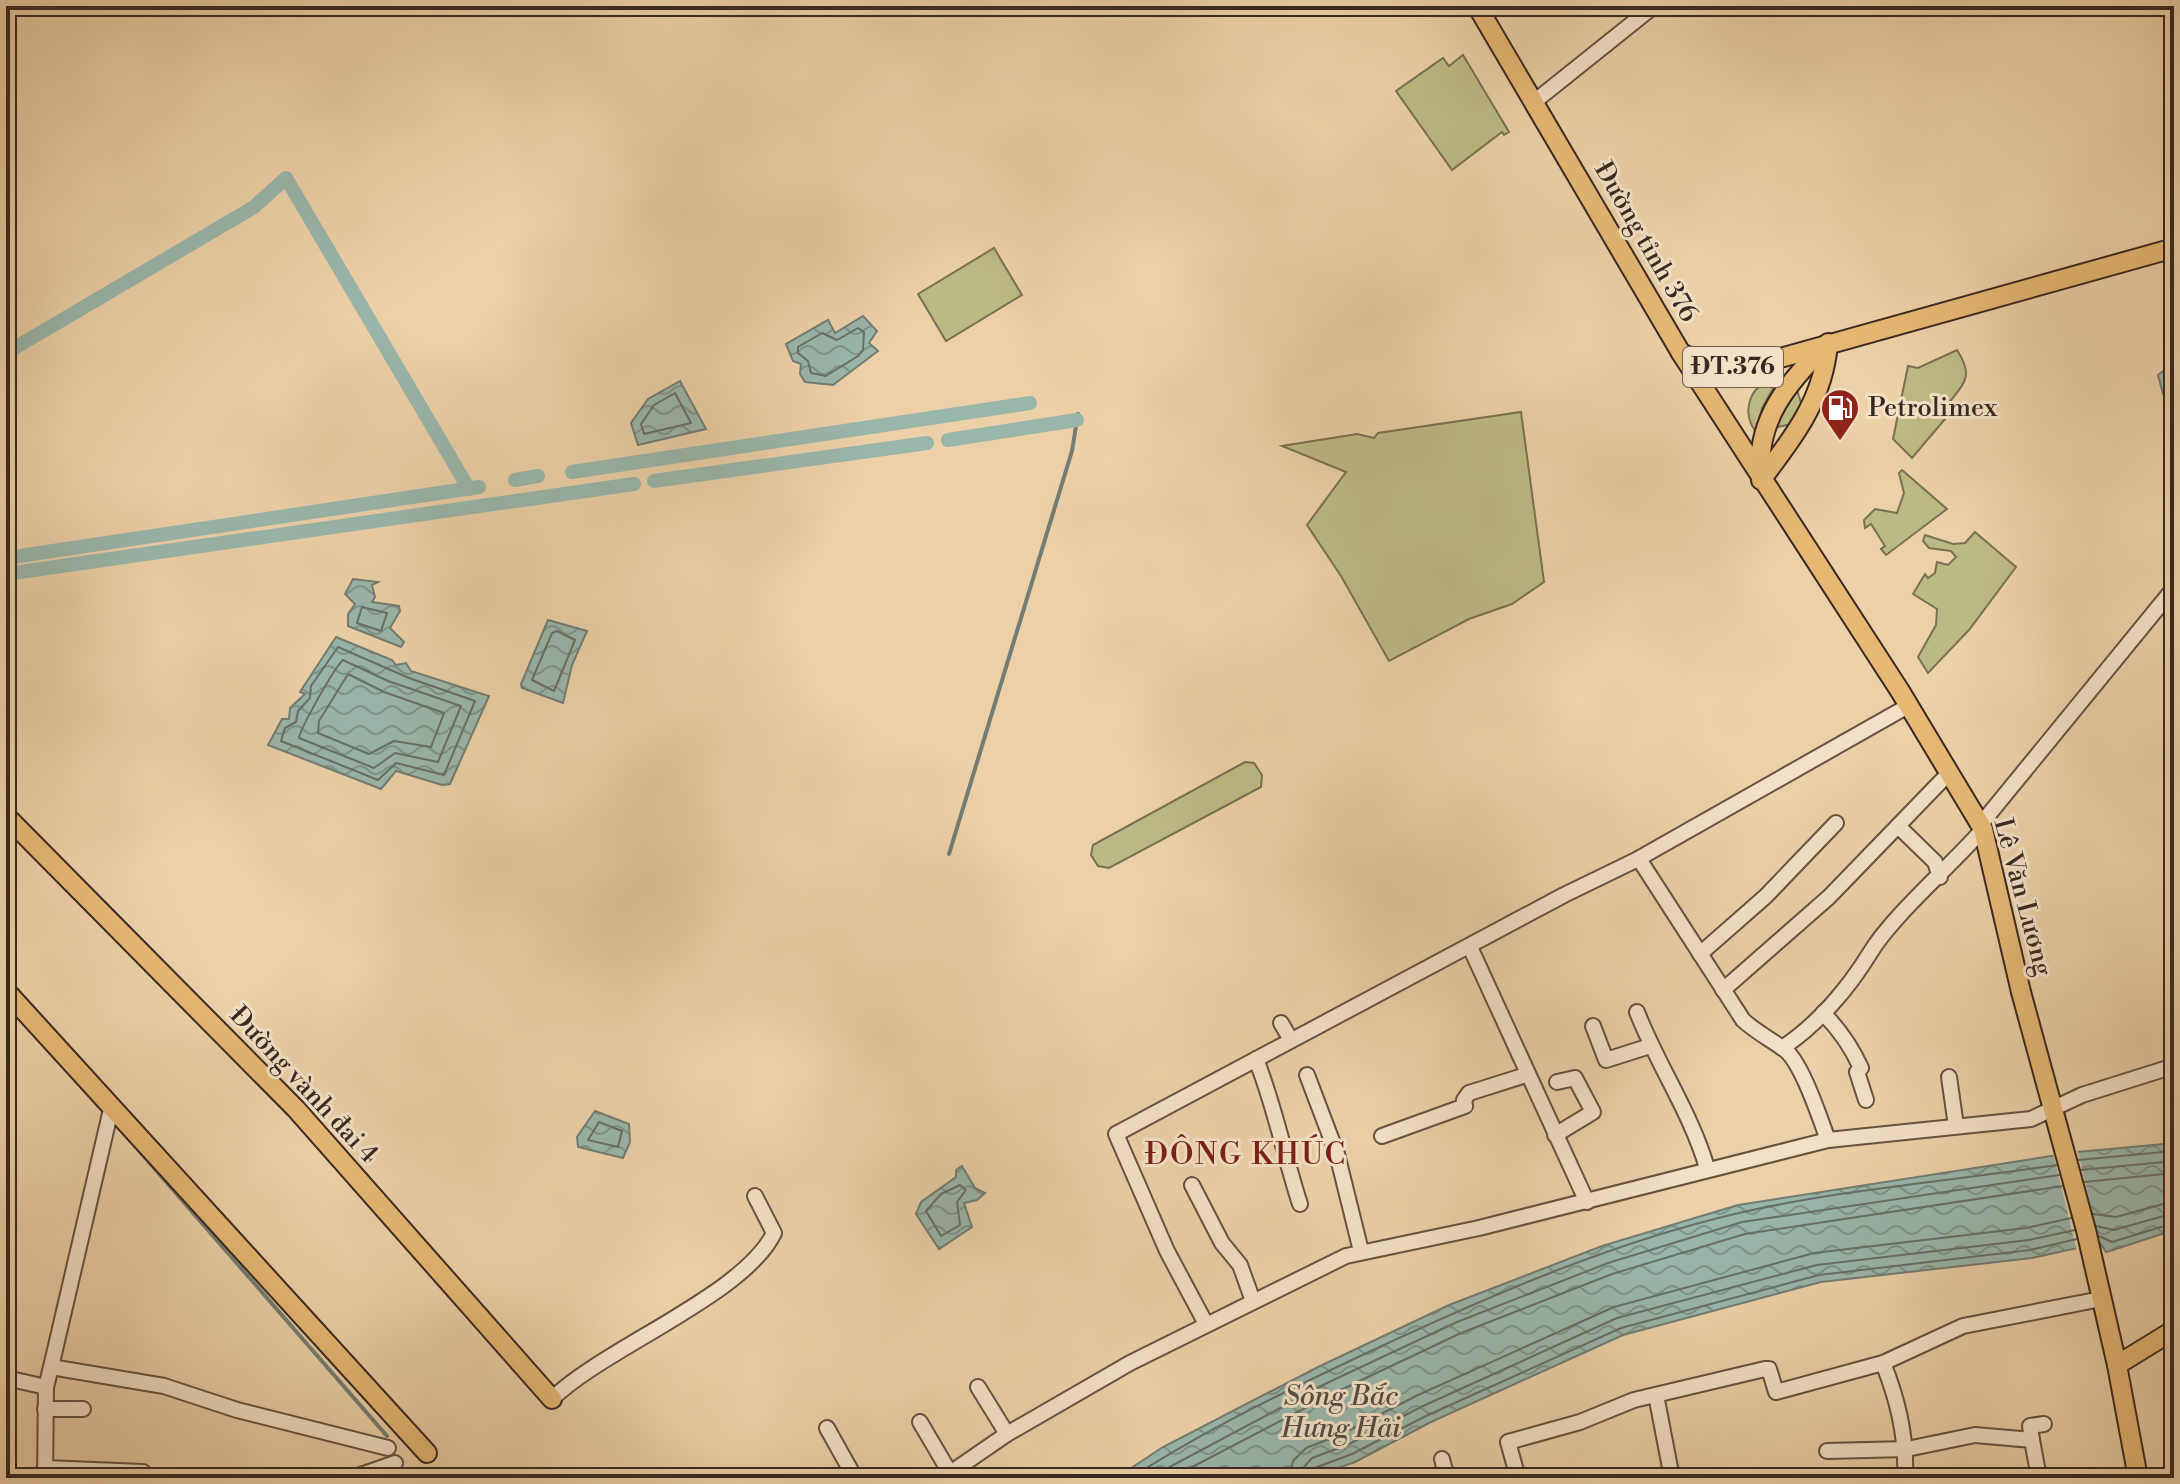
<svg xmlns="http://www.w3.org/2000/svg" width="2180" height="1484" font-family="'Libre Bodoni',serif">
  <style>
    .green { fill: #bcba84; stroke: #7a7152; stroke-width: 2 }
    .water { fill: url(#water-waves); stroke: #737d74; stroke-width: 2 }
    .pier { fill: #ecd0a7 }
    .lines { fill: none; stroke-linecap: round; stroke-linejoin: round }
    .shore { stroke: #696f66; stroke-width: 2 }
    .stream { stroke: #737d74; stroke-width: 4 }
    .canal { stroke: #99b6ab; stroke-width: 14 }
    .minor-casing { stroke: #665242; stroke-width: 18 }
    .major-casing { stroke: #392821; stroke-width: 22 }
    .minor { stroke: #f3e0c6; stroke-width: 14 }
    .major { stroke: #e6b874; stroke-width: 18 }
    .labels { text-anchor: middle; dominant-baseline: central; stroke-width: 6; stroke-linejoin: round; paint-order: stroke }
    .shield { fill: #f3e0c6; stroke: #715f52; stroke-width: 2 }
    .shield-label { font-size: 24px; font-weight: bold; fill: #392821 }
    .street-label { font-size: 26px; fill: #392821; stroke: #f3e0c6 }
    .poi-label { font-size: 26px; fill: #392821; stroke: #f3e0c6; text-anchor: start }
    .water-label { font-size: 28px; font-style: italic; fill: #514c44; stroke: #f3e0c6 }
    .quarter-label { font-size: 30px; letter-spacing: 2px; fill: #7a1f14; stroke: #f3e0c6 }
  </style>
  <defs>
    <pattern id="water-waves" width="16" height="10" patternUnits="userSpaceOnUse" patternTransform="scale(2)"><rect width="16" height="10" fill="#99b6ab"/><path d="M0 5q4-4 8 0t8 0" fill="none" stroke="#7e948b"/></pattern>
  </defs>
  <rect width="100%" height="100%" fill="#ecd0a7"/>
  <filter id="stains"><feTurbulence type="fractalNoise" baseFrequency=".0025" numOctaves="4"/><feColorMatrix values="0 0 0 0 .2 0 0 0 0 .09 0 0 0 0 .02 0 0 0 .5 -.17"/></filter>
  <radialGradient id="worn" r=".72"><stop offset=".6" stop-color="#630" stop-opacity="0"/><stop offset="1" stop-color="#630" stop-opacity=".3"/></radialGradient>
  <g class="green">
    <path d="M 1463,55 L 1509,132 L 1504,135 L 1502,132 L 1452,170 L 1396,91 L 1443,58 L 1449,66 Z"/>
    <path d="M 994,248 L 1022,295 L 946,341 L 918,294 Z"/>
    <path d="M 1957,350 C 1974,376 1965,382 1948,404 L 1951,412 L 1912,458 L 1893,439 L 1908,366 L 1918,368 Z"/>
    <path d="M 1768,381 L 1776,383 L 1762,408 L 1756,432 C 1742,414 1748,390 1768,381 Z"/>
    <path d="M 1797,390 L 1802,406 L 1791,424 L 1778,427 L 1780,416 Z"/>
    <path d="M 1521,412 L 1544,582 L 1512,604 L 1469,619 L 1389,661 L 1341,576 L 1307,525 L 1346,472 L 1282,446 L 1357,434 L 1374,438 L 1378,433 Z"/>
    <path d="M 1902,470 L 1947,509 L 1886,555 L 1881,549 L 1885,546 L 1871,524 L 1865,528 L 1864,520 L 1875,509 L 1897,513 L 1904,493 L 1899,473 Z"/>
    <path d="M 1975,532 L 2016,567 L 1969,630 L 1928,673 L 1918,657 L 1936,625 L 1937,609 L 1913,594 L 1925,574 L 1928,578 L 1935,573 L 1937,562 L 1948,565 L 1956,557 L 1951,551 L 1929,548 L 1923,541 L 1925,535 L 1953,544 L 1965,543 Z"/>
    <path d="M 1245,762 L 1254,763 L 1262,775 L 1261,787 L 1109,868 L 1098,866 L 1091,855 L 1093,845 Z"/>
  </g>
  <g class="water">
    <path d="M 863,316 L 877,331 L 869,343 L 878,351 L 833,385 L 805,382 L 800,374 L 801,364 L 793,361 L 786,344 L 828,320 L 835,333 Z"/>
    <path d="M 2174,362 L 2174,393 L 2163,394 L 2158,375 Z"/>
    <path d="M 680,381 L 706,429 L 638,445 L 631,423 L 648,399 Z"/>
    <path d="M 353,579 L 378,582 L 372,585 L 375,597 L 372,602 L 399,606 L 400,611 L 390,628 L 404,642 L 401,647 L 348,626 L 348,614 L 355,604 L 345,594 Z"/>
    <path d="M 548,620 L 587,631 L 572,665 L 563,703 L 522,688 L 521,684 Z"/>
    <path d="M 336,637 L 392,660 L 396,665 L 406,663 L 411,671 L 489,696 L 450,784 L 442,785 L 396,771 L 381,789 L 268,745 L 282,719 L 289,719 L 290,708 L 305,694 L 300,692 Z"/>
    <path d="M 595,1111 L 629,1124 L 630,1142 L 623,1158 L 578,1147 L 577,1137 Z"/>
    <path d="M 2174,1143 L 2174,1230 L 2113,1250 L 2106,1252 L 2100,1243 L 2032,1258 L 1821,1282 L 1623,1335 L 1431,1422 L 1355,1462 L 1310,1478 L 1116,1478 L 1163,1447 L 1318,1367 L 1449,1305 L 1602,1246 L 1738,1205 L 2077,1152 Z"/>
    <path d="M 962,1166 L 975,1188 L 985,1193 L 977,1200 L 964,1203 L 972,1227 L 939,1249 L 916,1214 L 921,1202 L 956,1177 L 956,1170 Z"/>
  </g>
  <path class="pier" d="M 2077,1148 L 2102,1253 L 2098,1248 L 2077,1252 L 2053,1153 Z"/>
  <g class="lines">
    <g class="shore">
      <path d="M 858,328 L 864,332 L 863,350 L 858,356 L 826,376 L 811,373 L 808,361 L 798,353 L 798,347 L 822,333 L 837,340 Z"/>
      <path d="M 675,393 L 691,423 L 644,434 L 641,424 L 654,405 Z"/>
      <path d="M 362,607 L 387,613 L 381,631 L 357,623 Z"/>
      <path d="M 557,631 L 575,640 L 554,691 L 532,680 L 552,633 Z"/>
      <path d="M 338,647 L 409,678 L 475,701 L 444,775 L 396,763 L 378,780 L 281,741 L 285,728 L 296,722 L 298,711 L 310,698 L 311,686 Z"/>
      <path d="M 343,660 L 388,681 L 461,706 L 438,762 L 395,753 L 374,768 L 299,738 C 300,729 334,668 343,660 Z"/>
      <path d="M 348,674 L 384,692 L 444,713 L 431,747 L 394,741 L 369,754 L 318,733 L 319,721 Z"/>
      <path d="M 599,1122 L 622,1131 L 618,1147 L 588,1140 Z"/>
      <path d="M 2078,1160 L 2174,1151"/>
      <path d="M 2081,1170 L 2174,1161"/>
      <path d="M 2084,1182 L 2174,1173"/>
      <path d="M 960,1185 L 966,1190 L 957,1202 L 960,1225 L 941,1236 L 926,1211 L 941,1194 Z"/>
      <path d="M 2093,1214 L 2116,1217 L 2174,1201"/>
      <path d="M 2096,1226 L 2114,1230 L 2174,1213"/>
      <path d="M 2099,1236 L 2112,1242 L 2174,1223"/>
      <path d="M 1131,1478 C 1206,1429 1290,1389 1371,1351 C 1489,1296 1613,1242 1739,1213 C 1843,1189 1952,1181 2057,1165"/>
      <path d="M 1149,1478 L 1327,1383 L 1457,1322 L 1608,1263 L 1742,1222 L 2059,1175"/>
      <path d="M 1171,1478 L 1332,1394 L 1461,1333 L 1612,1274 L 1745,1234 L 2063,1186"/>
      <path d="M 1289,1478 L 1293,1461 L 1306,1448 L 1342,1434 L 1418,1395 L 1614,1307 L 1814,1253 L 2026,1228 L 2071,1218"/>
      <path d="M 1301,1478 L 1304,1467 L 1312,1458 L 1347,1445 L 1423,1406 L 1617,1318 L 1817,1265 L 2029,1240 L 2075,1230"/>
      <path d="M 1311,1478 L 1317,1467 L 1352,1454 L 1428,1415 L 1621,1328 L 1819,1275 L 2030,1250 L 2077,1239"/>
    </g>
    <g class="stream">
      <path d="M 949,854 L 1072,451 L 1078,414"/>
      <path d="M 6,1005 L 21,1020"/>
      <path d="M 121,1130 L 387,1436"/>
    </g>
    <g class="canal">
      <path d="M 6,353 L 254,207 L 286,178 L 469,489"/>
      <path d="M 948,440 L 1077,420"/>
      <path d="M 572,472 L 1030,403"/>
      <path d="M 515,480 L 538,476"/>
      <path d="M 654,481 L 927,443"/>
      <path d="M 6,558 L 479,487"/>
      <path d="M 6,574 L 634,484"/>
    </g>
    <g class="minor-casing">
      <g id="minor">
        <path d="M 1534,102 L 1654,6"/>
        <path d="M 1981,824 L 2174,588"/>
        <path d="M 1898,826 L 1935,862 L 1940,877"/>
        <path d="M 1639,859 L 1743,1020 C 1756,1032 1770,1039 1784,1049 C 1802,1062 1820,1119 1828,1140"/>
        <path d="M 1470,947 L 1587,1202"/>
        <path d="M 1700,954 L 1766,896 L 1836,823"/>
        <path d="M 1723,990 L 1829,897 L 1949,773"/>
        <path d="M 1637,1012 C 1658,1066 1691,1113 1707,1168"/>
        <path d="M 1823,1013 C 1840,1030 1851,1046 1861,1068 L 1857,1072 L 1866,1100"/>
        <path d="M 1281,1023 L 1291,1040"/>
        <path d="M 1593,1026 L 1606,1060 L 1650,1046"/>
        <path d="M 1782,1048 C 1817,1025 1848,989 1870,953 C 1893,915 1952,865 1983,829"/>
        <path d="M 1256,1059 C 1275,1107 1284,1155 1300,1204"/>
        <path d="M 1307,1075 L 1337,1154 L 1361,1251"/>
        <path d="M 1949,1077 L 1956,1126"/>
        <path d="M 112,1105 L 51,1367 L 164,1386 L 237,1410 L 388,1448"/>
        <path d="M 1555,1135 L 1593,1112 L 1575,1078 L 1557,1082"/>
        <path d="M 1382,1136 L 1465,1106 L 1464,1100 L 1469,1093 L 1526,1075"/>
        <path d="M 1192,1185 L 1222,1243 L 1240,1265 L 1253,1301"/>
        <path d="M 1206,1324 L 1167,1251 L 1116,1134 L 1564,895 L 1636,860 L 1908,706"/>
        <path d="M 1883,1363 C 1898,1400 1907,1438 1905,1478"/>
        <path d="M 6,1378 L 46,1387"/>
        <path d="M 978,1387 L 1007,1434"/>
        <path d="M 1656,1395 L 1672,1478"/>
        <path d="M 552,1399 C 604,1348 744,1295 774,1233 L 755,1196"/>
        <path d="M 45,1409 L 83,1409"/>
        <path d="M 920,1422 L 950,1473"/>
        <path d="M 827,1428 L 855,1478"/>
        <path d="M 2032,1440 L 2030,1426 L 2044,1424"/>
        <path d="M 1827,1451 L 1907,1449 L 1975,1435 L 2032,1440 L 2039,1478"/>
        <path d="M 1442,1459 L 1447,1478"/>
        <path d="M 45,1468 L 143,1472"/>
        <path d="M 45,1478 L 46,1387 L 51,1367"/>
        <path d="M 352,1478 L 395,1463"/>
        <path d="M 943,1478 L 1007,1434 L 1130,1363 L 1346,1256 L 1479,1228 L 1828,1140 L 2031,1119 L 2082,1095 L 2174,1066"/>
        <path d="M 1518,1478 L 1508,1442 L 1580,1422 L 1634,1400 L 1765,1369 L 1769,1369 L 1776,1392 L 1883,1363 L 1963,1326 L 2101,1299"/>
      </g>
    </g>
    <g class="major-casing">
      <g id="major">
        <path d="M 1477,6 L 1681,353 C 1704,365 1729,369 1755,365 L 2174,248"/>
        <path d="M 1681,353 L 1900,691 L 1983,829 L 2021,992 L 2086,1230 L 2117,1365 L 2138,1478"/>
        <path d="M 1761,477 C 1755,422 1787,383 1824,347"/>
        <path d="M 1761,480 C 1794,437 1824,398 1828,343"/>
        <path d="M 6,816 L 296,1109 L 552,1399"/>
        <path d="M 6,991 L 427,1453"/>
        <path d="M 2117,1365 L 2174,1330"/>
      </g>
    </g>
    <use href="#minor" class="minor"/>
    <use href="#major" class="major"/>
  </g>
  <defs>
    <g id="fuel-pin" transform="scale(2)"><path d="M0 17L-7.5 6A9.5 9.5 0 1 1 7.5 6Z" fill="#8f2418" stroke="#f3e0c6"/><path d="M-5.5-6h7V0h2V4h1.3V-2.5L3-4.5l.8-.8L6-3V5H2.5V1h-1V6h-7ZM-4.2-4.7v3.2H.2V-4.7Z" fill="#fff"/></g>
  </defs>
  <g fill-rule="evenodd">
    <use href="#fuel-pin" x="1840" y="408"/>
  </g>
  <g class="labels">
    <rect class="shield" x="1683" y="347" width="100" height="40" rx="6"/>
    <g class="shield-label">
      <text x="1733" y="367">ĐT.376</text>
    </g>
    <g class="street-label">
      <text transform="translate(1646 242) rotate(60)">Đường tỉnh 376</text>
      <text transform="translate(2023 897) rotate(75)">Lê Văn Lương</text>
      <text transform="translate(304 1085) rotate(47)">Đường vành đai 4</text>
    </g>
    <g class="poi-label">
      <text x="1868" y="408">Petrolimex</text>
    </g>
    <g class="water-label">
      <text x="1341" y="1396">Sông Bắc<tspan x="1341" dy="32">Hưng Hải</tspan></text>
    </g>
    <g class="quarter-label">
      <text x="1246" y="1155">ĐÔNG KHÚC</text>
    </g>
  </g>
  <rect width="2180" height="1484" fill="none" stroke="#ecd0a7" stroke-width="32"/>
  <rect x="8" y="8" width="2164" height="1468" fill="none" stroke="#392821" stroke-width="4"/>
  <rect x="16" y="16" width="2148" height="1452" fill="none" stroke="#392821" stroke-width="2"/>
  <rect width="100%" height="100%" filter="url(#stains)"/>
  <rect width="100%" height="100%" fill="url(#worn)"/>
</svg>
